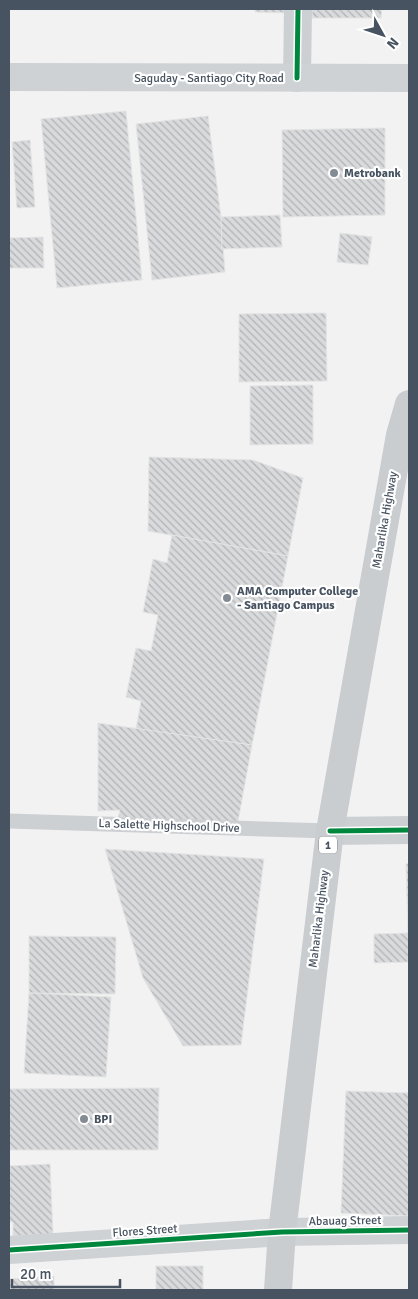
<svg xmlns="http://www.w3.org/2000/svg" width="418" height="1299" font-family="Signika,sans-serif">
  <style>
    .building { fill: url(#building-back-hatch); stroke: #e4e4e5 }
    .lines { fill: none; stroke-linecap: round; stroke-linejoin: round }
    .lane { stroke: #cdd0d3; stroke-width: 15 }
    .street { stroke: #cdd0d3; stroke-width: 28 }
    .secondary { stroke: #ced2d5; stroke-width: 28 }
    .primary { stroke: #c9cdd0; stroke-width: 28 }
    .cycleway-casing { stroke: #fff; stroke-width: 8 }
    .cycleway { stroke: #00873e; stroke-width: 5 }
    .poi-dot { fill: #838b93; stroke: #fff; stroke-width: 2 }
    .labels { text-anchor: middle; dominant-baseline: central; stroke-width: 4.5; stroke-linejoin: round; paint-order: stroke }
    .shield { fill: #fff; stroke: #7e8790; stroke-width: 1 }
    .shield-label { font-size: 11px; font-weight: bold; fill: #475360 }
    .street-label { font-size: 12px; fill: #475360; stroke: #fff }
    .poi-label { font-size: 12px; font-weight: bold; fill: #475360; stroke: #fff; text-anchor: start }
  </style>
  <defs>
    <pattern id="building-back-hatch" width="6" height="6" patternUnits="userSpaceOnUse" patternTransform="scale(1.25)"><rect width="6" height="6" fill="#d9dadc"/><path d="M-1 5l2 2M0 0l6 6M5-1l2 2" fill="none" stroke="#b2b3b6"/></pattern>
  </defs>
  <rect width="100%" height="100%" fill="#f2f2f2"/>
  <g class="building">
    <path d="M 255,9 L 289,9 L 289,13 L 255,12 Z"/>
    <path d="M 312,9 L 382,9 L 381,18 L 312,18 Z"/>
    <path d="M 126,111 L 142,280 L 57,288 L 41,119 Z"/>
    <path d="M 208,116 L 221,217 L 225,272 L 152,280 L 136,124 Z"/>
    <path d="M 385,128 L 385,215 L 283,217 L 282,130 Z"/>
    <path d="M 30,140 L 35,207 L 17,208 L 12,142 Z"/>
    <path d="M 280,215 L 282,247 L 222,249 L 221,217 Z"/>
    <path d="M 340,233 L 372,237 L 368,265 L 337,262 Z"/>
    <path d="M 43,237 L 44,268 L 9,268 L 9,238 Z"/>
    <path d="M 326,313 L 327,381 L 239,382 L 239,314 Z"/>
    <path d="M 313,385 L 313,444 L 250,445 L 250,386 Z"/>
    <path d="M 149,457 L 253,460 L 303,478 L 288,556 L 148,531 Z"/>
    <path d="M 172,535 L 288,556 L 252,745 L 136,729 L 141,701 L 126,697 L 136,648 L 151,651 L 158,615 L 143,612 L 153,559 L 167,563 Z"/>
    <path d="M 98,723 L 252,745 L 237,827 L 118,817 L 120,810 L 98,811 Z"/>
    <path d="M 105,849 L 264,859 L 241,1045 L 183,1046 L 143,978 Z"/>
    <path d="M 409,863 L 409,962 L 374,963 L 374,934 L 408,933 L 406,864 Z"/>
    <path d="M 29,936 L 116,937 L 115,994 L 29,993 Z"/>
    <path d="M 29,993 L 111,997 L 106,1077 L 24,1073 Z"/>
    <path d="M 159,1088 L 158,1150 L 9,1150 L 9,1089 Z"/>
    <path d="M 346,1091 L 409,1093 L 409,1216 L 341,1213 Z"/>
    <path d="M 50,1164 L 53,1234 L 13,1236 L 13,1222 L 9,1222 L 9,1166 Z"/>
    <rect x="156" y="1266" width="47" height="24"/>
    <path d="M 54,1276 L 54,1290 L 9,1290 L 9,1279 Z"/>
  </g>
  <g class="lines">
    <path class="lane" d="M 9,821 L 330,831"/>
    <g class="street">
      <path d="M 297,78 L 298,9"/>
      <path d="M 330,831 L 409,830"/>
    </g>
    <g class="secondary">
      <path d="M 9,77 L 409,78"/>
      <path d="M 9,1250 L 282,1232 L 409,1230"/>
    </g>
    <path class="primary" d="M 278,1290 L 282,1232 L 330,831 L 400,435 L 409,404"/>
    <g class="cycleway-casing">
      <g id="cycleway">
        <path d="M 297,78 L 298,9"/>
        <path d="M 330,831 L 409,830"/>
        <path d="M 9,1250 L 282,1232 L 409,1230"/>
      </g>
    </g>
    <use href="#cycleway" class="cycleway"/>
  </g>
  <g class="poi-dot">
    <circle cx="334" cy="173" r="5"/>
    <circle cx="227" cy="598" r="5"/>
    <circle cx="84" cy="1119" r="5"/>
  </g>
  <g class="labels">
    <rect class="shield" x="319" y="836.5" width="18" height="17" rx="4"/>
    <g class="shield-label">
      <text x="328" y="845">1</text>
    </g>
    <g class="street-label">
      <text x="209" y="78">Saguday - Santiago City Road</text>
      <text transform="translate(385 520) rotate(-80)">Maharlika Highway</text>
      <text transform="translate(169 826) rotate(2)">La Salette Highschool Drive</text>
      <text transform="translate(319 919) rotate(-83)">Maharlika Highway</text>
      <text transform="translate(345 1221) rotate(-1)">Abauag Street</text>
      <text transform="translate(145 1231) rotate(-4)">Flores Street</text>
    </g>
    <g class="poi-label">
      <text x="344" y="173">Metrobank</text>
      <text x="237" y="591">AMA Computer College<tspan x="237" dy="14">- Santiago Campus</tspan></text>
      <text x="94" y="1119">BPI</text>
    </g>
  </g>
  <rect width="418" height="1299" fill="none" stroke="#475360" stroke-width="20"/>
  <g transform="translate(383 35) rotate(130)" stroke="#ffffff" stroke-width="4" paint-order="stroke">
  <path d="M0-4L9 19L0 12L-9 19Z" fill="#475360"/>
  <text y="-8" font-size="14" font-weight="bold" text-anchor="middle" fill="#475360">N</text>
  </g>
  <path d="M12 1279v8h108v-8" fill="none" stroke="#475360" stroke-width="2.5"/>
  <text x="20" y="1279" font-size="15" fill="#475360" stroke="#ffffff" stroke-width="4" paint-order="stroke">20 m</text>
</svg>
